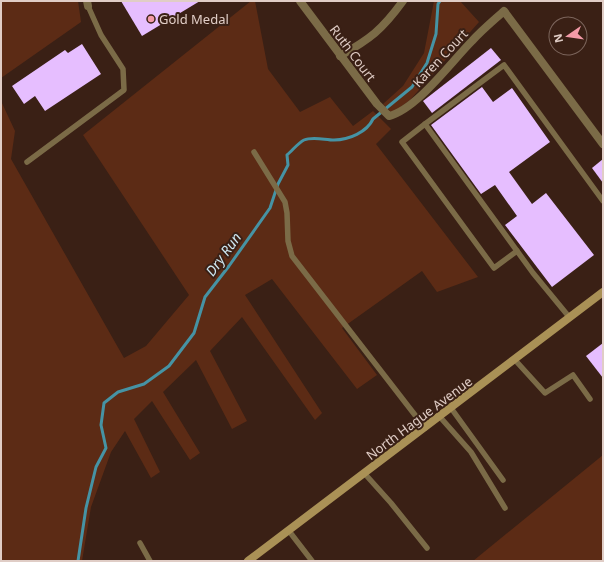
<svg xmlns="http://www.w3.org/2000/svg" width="604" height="562" font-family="'Noto Sans',sans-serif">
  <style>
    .green { fill: #5c2b15 }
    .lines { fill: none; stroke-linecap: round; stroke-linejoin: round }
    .stream { stroke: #4693a4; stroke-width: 3 }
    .building { fill: #e6beff }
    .service { stroke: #7b6b47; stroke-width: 5.5 }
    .minor { stroke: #7b6b47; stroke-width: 8 }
    .secondary { stroke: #aa9156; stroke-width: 8 }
    .poi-dot { fill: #f39aa7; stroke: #3a2015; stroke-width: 1.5 }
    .labels { text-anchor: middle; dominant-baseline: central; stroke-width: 4; stroke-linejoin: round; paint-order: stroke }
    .poi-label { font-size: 13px; fill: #e0cdc6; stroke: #3a2015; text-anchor: start }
    .street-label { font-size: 13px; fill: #e0cdc6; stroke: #3a2015 }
    .water-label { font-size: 14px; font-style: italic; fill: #cee8f2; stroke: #3a2015 }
  </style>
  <rect width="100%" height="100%" fill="#3a2015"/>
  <g class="green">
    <path d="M 1,1 L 78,1 L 81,22 L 1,78 Z"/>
    <path d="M 251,1 L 255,1 L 268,69 L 300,112 L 330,97 L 353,126 L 373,111 L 391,129 L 376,144 L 478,277 L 437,292 L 422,271 L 342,328 L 377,375 L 357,389 L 272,279 L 245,295 L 322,413 L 315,420 L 242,317 L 210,351 L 247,421 L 232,429 L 196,360 L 163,392 L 200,453 L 190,460 L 152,401 L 134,419 L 160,472 L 151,478 L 125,431 L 111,452 L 91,507 L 82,561 L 1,561 L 1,101 L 15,131 L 11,159 L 124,358 L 146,346 L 189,295 L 83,135 Z"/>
    <path d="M 434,1 L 460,1 L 479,22 L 410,100 L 392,113 L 383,104 L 403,86 L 424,53 Z"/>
    <path d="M 603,455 L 603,561 L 473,561 Z"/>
  </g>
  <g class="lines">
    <path class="stream" d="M 78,561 L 86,508 L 96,467 L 106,448 L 101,425 L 104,403 L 118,392 L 144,384 L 169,366 L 194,333 L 205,297 L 229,266 L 270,208 L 278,184 L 288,165 L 287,155 C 292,151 298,143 304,140 C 313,136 325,140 334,140 C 349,140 367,132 373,119 L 412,87 L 427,63 L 436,34 L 438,4 L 440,1"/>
  </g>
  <g class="building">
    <path d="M 121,1 L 200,1 L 142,36 Z"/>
    <path d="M 82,44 L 101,74 L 45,111 L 35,96 L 24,104 L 12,86 L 65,50 L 68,53 Z"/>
    <path d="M 491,48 L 501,60 L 432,113 L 423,101 Z"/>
    <path d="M 482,87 L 493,102 L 512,88 L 550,142 L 509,172 L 532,204 L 546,193 L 594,255 L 552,287 L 505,225 L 517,216 L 495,185 L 481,194 L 431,125 Z"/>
    <path d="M 603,159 L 603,183 L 592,168 Z"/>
    <path d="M 603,343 L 603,378 L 586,356 Z"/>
  </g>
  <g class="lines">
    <g class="service">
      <path d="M 425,124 L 402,142 L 494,268 L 517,251"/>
      <path d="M 254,152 L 285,202 L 287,213 L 288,241 L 292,256 L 425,428"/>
      <path d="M 27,162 L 124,90 L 123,69 L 101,35 L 88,6"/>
      <path d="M 570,318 L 533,273 L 425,124 L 504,65 L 603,201"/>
      <path d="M 515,360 L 545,393 L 573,375 L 590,399"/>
      <path d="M 451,408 L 503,480"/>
      <path d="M 440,417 L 471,452 L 505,508"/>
      <path d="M 365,474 L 391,503 L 427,548"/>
      <path d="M 289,531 L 312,561"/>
      <path d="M 140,543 L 150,561"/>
    </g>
    <g class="minor">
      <path d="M 87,1 L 88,6"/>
      <path d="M 300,1 L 377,104 L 389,116 C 417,109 451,62 472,41 C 482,30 493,21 504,11 L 603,144"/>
      <path d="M 340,56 C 370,39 382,30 403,1"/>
    </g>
    <path class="secondary" d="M 248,561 L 603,292"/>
  </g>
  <circle class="poi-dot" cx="151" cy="19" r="4"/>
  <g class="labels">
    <g class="poi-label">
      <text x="159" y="19">Gold Medal</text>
    </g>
    <g class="street-label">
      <text transform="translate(353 53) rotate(53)">Ruth Court</text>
      <text transform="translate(440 58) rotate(-47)">Karen Court</text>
      <text transform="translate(419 418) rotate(-37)">North Hague Avenue</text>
    </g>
    <g class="water-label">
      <text transform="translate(223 254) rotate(-54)">Dry Run</text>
    </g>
  </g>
  <rect width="604" height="562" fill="none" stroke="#e0cdc6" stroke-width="4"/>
  <g transform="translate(568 36) rotate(257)"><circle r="19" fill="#3a2015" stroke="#7c655c"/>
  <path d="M0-3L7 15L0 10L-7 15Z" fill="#f39aa7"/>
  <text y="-6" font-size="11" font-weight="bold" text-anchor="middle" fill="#e0cdc6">N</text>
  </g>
</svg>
